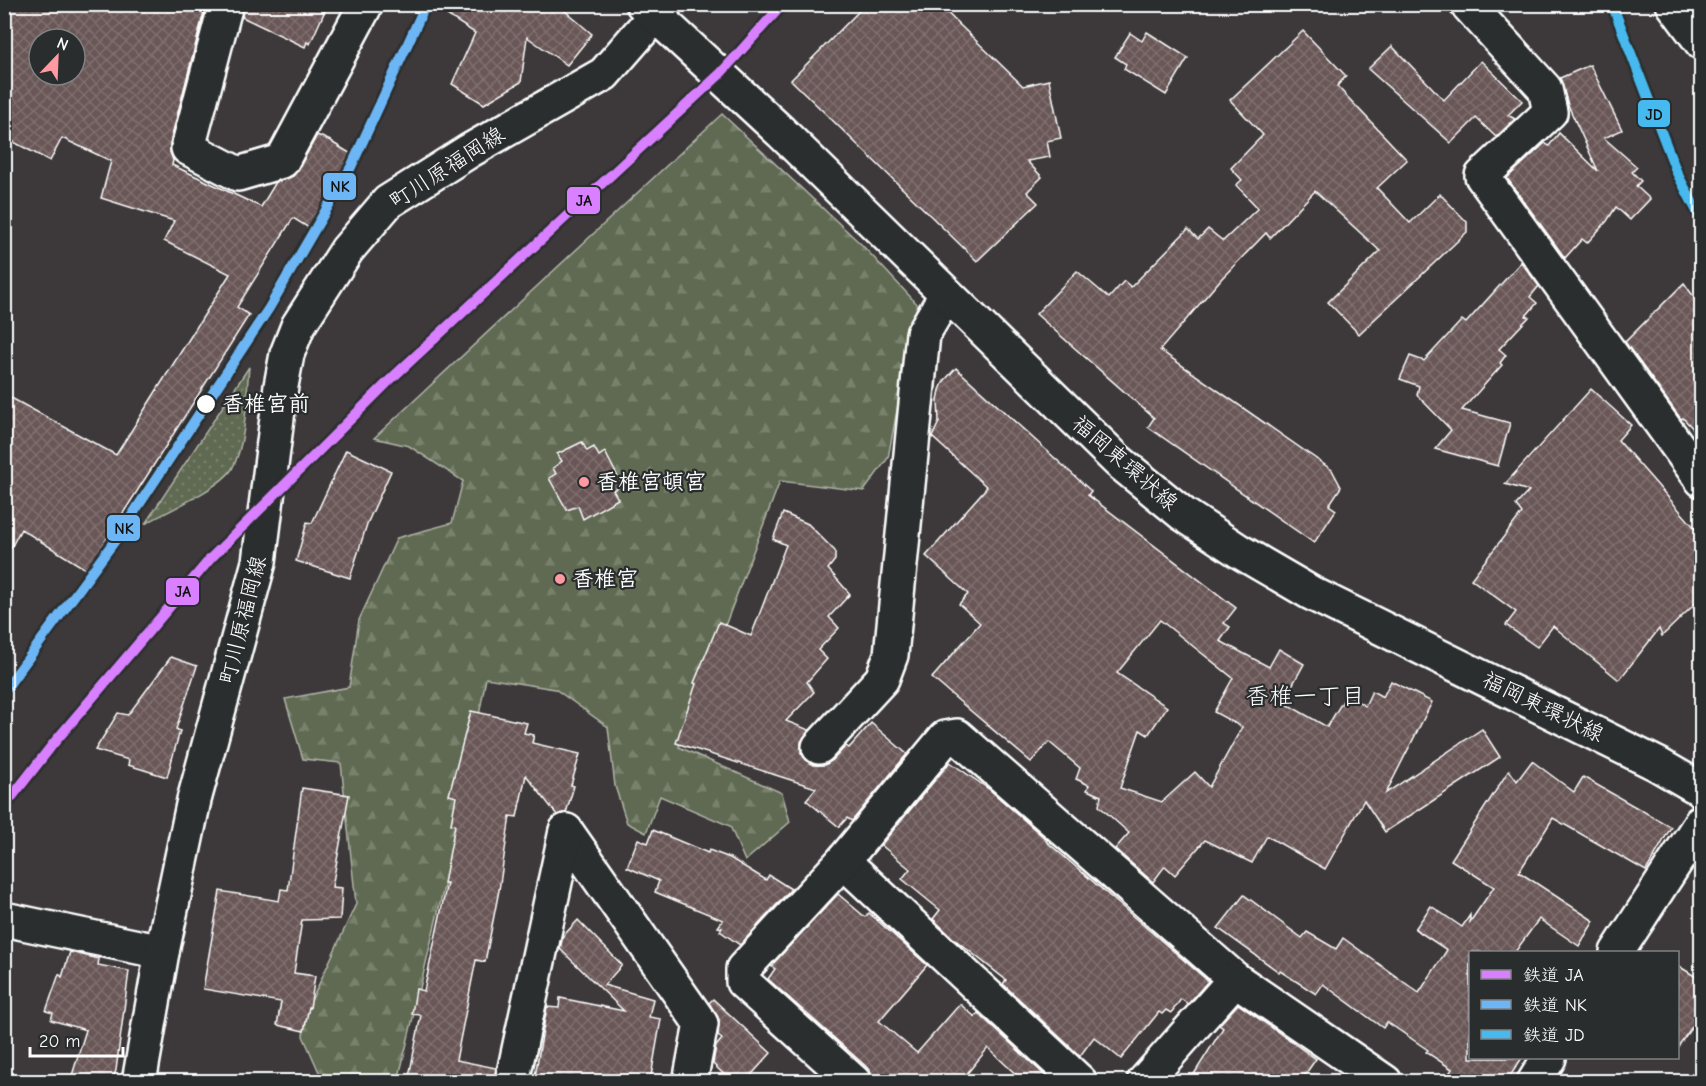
<svg xmlns="http://www.w3.org/2000/svg" width="1706" height="1086" font-family="'Comic Neue','Klee One',sans-serif">
  <style>
    .grass { fill: url(#grass-dots); stroke: #b0b5a8; stroke-width: 1.5 }
    .forest { fill: url(#forest-firs); stroke: #b0b5a8; stroke-width: 1.5 }
    .building { fill: url(#building-cross-hatch); stroke: #fff; stroke-width: 1.5; fill-rule: evenodd }
    .lines { fill: none; stroke-linecap: round; stroke-linejoin: round }
    .street-casing { stroke: #fff; stroke-width: 38 }
    .secondary-casing { stroke: #fff; stroke-width: 38 }
    .primary-casing { stroke: #fff; stroke-width: 38 }
    .street { stroke: #2a2d2e; stroke-width: 33 }
    .secondary { stroke: #2a2d2e; stroke-width: 33 }
    .primary { stroke: #2a2d2e; stroke-width: 33 }
    .rail-1-casing { stroke: #2a2d2e; stroke-width: 15 }
    .rail-2-casing { stroke: #2a2d2e; stroke-width: 15 }
    .rail-3-casing { stroke: #2a2d2e; stroke-width: 15 }
    .rail-1 { stroke: #d880ff; stroke-width: 10 }
    .rail-2 { stroke: #6db6f5; stroke-width: 10 }
    .rail-3 { stroke: #46b9ee; stroke-width: 10 }
    .stop-dot { fill: #fff; stroke: #2a2d2e; stroke-width: 2 }
    .poi-dot { fill: #ff9aa2; stroke: #2a2d2e; stroke-width: 2 }
    .labels { text-anchor: middle; dominant-baseline: central; stroke-width: 4.5; stroke-linejoin: round; paint-order: stroke }
    .street-label { font-size: 22px; fill: #fff; stroke: #2a2d2e }
    .stop-label { font-size: 22px; font-weight: bold; fill: #fff; stroke: #2a2d2e; text-anchor: start }
    .poi-label { font-size: 22px; font-weight: bold; fill: #fff; stroke: #2a2d2e; text-anchor: start }
    .neighbourhood-label { font-size: 24px; fill: #fff; stroke: #2a2d2e }
    .line-badge { stroke: #2a2d2e; stroke-width: 2 }
    .pale-badge-label { font-size: 16px; text-anchor: middle; font-weight: bold; fill: #111 }
  </style>
  <defs>
    <pattern id="grass-dots" width="8" height="8" patternUnits="userSpaceOnUse" patternTransform="scale(1.5)"><rect width="8" height="8" fill="#606b52"/><path d="M2 2h.1M6 6h.1" fill="none" stroke="#78816c" stroke-width="1.8" stroke-linecap="round"/></pattern>
    <pattern id="forest-firs" width="22" height="20" patternUnits="userSpaceOnUse" patternTransform="scale(1.5)"><rect width="22" height="20" fill="#606b52"/><path d="M5 1l3.5 6h-7zM16 11l3.5 6h-7z" fill="#78816c"/></pattern>
    <pattern id="building-cross-hatch" width="8" height="8" patternUnits="userSpaceOnUse" patternTransform="scale(1.5)"><rect width="8" height="8" fill="#695656"/><path d="M0 0l8 8M0 8l8-8" fill="none" stroke="#806f6f"/></pattern>
  </defs>
  <rect width="100%" height="100%" fill="#3d393a"/>
  <filter id="ink" filterUnits="userSpaceOnUse"><feTurbulence type="fractalNoise" baseFrequency=".0167" numOctaves="2"/><feDisplacementMap in="SourceGraphic" scale="12" xChannelSelector="R" yChannelSelector="G"/><feConvolveMatrix kernelMatrix="1 2 1 2 8 2 1 2 1" color-interpolation-filters="sRGB"/></filter>
  <g filter="url(#ink)">
    <path class="grass" d="M 249,367 C 246,397 247,442 232,469 C 220,488 166,512 145,524 Z"/>
    <path class="forest" d="M 722,114 L 862,245 L 917,304 L 888,458 L 864,491 L 780,481 L 679,747 L 782,793 L 790,822 L 745,861 L 730,826 L 660,796 L 646,833 L 627,823 L 615,786 L 608,727 L 555,689 L 486,678 L 457,832 L 398,1081 L 323,1081 L 303,1036 L 307,1010 L 356,904 L 341,763 L 303,759 L 285,699 L 349,687 L 359,620 L 397,538 L 452,523 L 463,481 L 409,446 L 374,438 Z"/>
    <g class="building">
      <path d="M 4,4 L 206,4 L 170,143 L 170,152 L 173,160 L 172,165 L 261,207 L 276,182 L 293,176 L 298,170 L 317,135 L 333,142 L 333,143 L 353,155 L 309,228 L 293,218 L 237,307 L 249,315 L 87,570 L 21,529 L 4,561 L 4,394 L 116,455 L 230,274 L 164,241 L 174,221 L 101,198 L 111,161 L 62,138 L 50,161 L 4,137 ZM 39,39 L 75,39 L 75,75 L 39,75 Z"/>
      <path d="M 244,4 L 328,4 L 310,44 L 307,42 L 305,47 L 242,17 Z"/>
      <path d="M 430,4 L 557,4 L 592,34 L 567,65 L 527,37 L 521,82 L 484,104 L 452,84 L 475,33 Z"/>
      <path d="M 866,4 L 938,4 L 1023,86 L 1049,80 L 1061,138 L 1047,141 L 1050,157 L 1027,161 L 1042,177 L 1027,192 L 1038,203 L 977,261 L 791,80 Z"/>
      <path d="M 1303,31 L 1346,76 L 1337,86 L 1407,160 L 1377,188 L 1410,223 L 1440,194 L 1467,222 L 1467,232 L 1359,334 L 1328,302 L 1380,251 L 1315,191 L 1270,238 L 1266,233 L 1222,278 L 1160,350 L 1332,470 L 1341,487 L 1329,505 L 1336,510 L 1314,543 L 1148,427 L 1154,418 L 1036,314 L 1077,271 L 1109,298 L 1124,281 L 1131,287 L 1188,229 L 1198,239 L 1208,229 L 1223,241 L 1258,208 L 1236,185 L 1242,180 L 1231,168 L 1263,135 L 1230,100 Z"/>
      <path d="M 1147,32 L 1188,58 L 1166,95 L 1124,69 L 1126,64 L 1115,57 L 1130,33 L 1142,41 Z"/>
      <path d="M 1392,46 L 1444,100 L 1481,61 L 1522,101 L 1508,115 L 1515,119 L 1496,137 L 1476,118 L 1451,143 L 1368,69 Z"/>
      <path d="M 1590,65 L 1622,130 L 1604,138 L 1637,167 L 1632,172 L 1641,181 L 1636,186 L 1650,199 L 1630,220 L 1616,207 L 1607,221 L 1587,243 L 1582,239 L 1565,258 L 1507,178 L 1545,143 L 1549,146 L 1559,133 L 1598,171 L 1568,105 L 1560,78 Z"/>
      <path d="M 1521,262 L 1539,286 L 1530,297 L 1537,303 L 1526,316 L 1529,317 L 1499,349 L 1506,355 L 1500,363 L 1502,365 L 1462,410 L 1510,423 L 1498,466 L 1435,449 L 1451,430 L 1417,395 L 1419,386 L 1400,379 L 1410,356 L 1424,361 L 1462,320 L 1466,323 Z"/>
      <path d="M 1684,283 L 1701,307 L 1701,437 L 1683,418 L 1681,419 L 1625,342 Z"/>
      <path d="M 956,368 L 1091,491 L 1088,495 L 1236,608 L 1224,623 L 1230,627 L 1220,641 L 1269,667 L 1279,649 L 1304,664 L 1283,702 L 1327,727 L 1347,694 L 1365,706 L 1372,691 L 1383,697 L 1391,681 L 1432,702 L 1386,793 L 1482,729 L 1500,757 L 1385,832 L 1364,800 L 1325,869 L 1267,836 L 1252,863 L 1205,840 L 1175,875 L 1165,866 L 1153,882 L 1115,849 L 1129,833 L 1099,806 L 1101,796 L 1087,790 L 1089,785 L 1076,779 L 1080,768 L 1049,742 L 1031,762 L 932,678 L 980,623 L 959,604 L 968,594 L 926,556 L 987,487 L 932,437 L 939,422 L 938,400 L 940,390 L 944,381 ZM 1160,620 L 1233,678 L 1214,712 L 1242,727 L 1209,787 L 1195,772 L 1162,802 L 1120,788 L 1140,730 L 1148,735 L 1167,707 L 1117,673 Z"/>
      <path d="M 1591,389 L 1631,425 L 1618,440 L 1701,535 L 1701,598 L 1662,636 L 1659,629 L 1619,680 L 1553,626 L 1537,647 L 1506,625 L 1516,612 L 1471,579 L 1522,513 L 1516,505 L 1529,491 L 1505,484 Z"/>
      <path d="M 582,442 L 587,451 L 594,447 L 599,456 L 605,452 L 622,485 L 613,490 L 618,499 L 583,519 L 578,506 L 567,510 L 549,478 L 556,474 L 553,468 L 562,461 L 557,454 Z"/>
      <path d="M 346,450 L 391,471 L 367,524 L 350,578 L 296,561 L 307,522 L 312,523 Z"/>
      <path d="M 783,513 L 808,524 L 835,551 L 835,560 L 828,569 L 850,594 L 829,617 L 839,628 L 818,650 L 827,659 L 807,682 L 814,692 L 786,721 L 809,730 L 801,742 L 801,753 L 807,761 L 814,765 L 825,765 L 833,760 L 846,746 L 849,748 L 871,723 L 907,754 L 852,821 L 847,818 L 839,827 L 806,800 L 816,788 L 676,743 L 696,684 L 694,683 L 719,622 L 751,636 L 786,545 L 773,539 Z"/>
      <path d="M 171,657 L 197,666 L 176,729 L 180,731 L 167,777 L 128,765 L 129,760 L 95,750 L 118,713 L 128,715 Z"/>
      <path d="M 471,711 L 527,723 L 524,733 L 534,735 L 532,743 L 580,754 L 571,785 L 574,786 L 566,813 L 557,815 L 526,775 L 517,817 L 510,816 L 499,890 L 485,962 L 476,960 L 456,1060 L 496,1068 L 494,1082 L 408,1082 L 421,1015 L 412,1014 L 416,989 L 424,991 L 447,883 L 444,883 L 455,825 L 451,824 L 456,797 L 449,795 Z"/>
      <path d="M 1532,761 L 1574,792 L 1583,777 L 1671,827 L 1646,871 L 1553,818 L 1519,872 L 1594,921 L 1579,946 L 1539,919 L 1515,952 L 1470,952 L 1470,1058 L 1522,1058 L 1506,1082 L 1444,1082 L 1452,1069 L 1426,1052 L 1428,1050 L 1387,1022 L 1383,1028 L 1323,984 L 1316,994 L 1280,971 L 1279,972 L 1218,928 L 1244,895 L 1302,938 L 1307,932 L 1336,949 L 1343,938 L 1419,993 L 1447,950 L 1415,929 L 1431,906 L 1462,927 L 1470,915 L 1470,922 L 1494,887 L 1451,860 L 1509,770 L 1517,781 Z"/>
      <path d="M 950,762 L 990,790 L 1047,840 L 1046,841 L 1208,981 L 1188,1004 L 1181,999 L 1171,1013 L 1166,1010 L 1162,1014 L 1159,1012 L 1121,1059 L 1094,1037 L 1080,1056 L 1003,984 L 1006,980 L 953,938 L 933,919 L 940,910 L 902,879 L 910,869 L 881,845 Z"/>
      <path d="M 302,788 L 349,795 L 332,887 L 342,888 L 340,919 L 302,920 L 294,973 L 315,976 L 310,1008 L 309,1007 L 304,1031 L 277,1025 L 281,1002 L 203,989 L 220,891 L 279,901 L 281,889 L 288,890 Z"/>
      <path d="M 653,830 L 708,853 L 709,850 L 730,858 L 766,880 L 769,875 L 791,889 L 740,945 L 720,931 L 722,928 L 718,927 L 723,920 L 655,892 L 659,881 L 627,867 L 638,839 L 648,843 Z"/>
      <path d="M 838,894 L 865,917 L 869,913 L 927,965 L 879,1021 L 917,1053 L 960,1004 L 975,1017 L 978,1013 L 1052,1082 L 1024,1082 L 988,1048 L 960,1082 L 872,1082 L 870,1070 L 768,979 L 775,969 L 771,966 Z"/>
      <path d="M 578,920 L 622,965 L 604,985 L 653,999 L 649,1017 L 661,1019 L 650,1082 L 534,1082 L 547,1007 L 559,1008 L 560,998 L 624,1011 L 560,949 L 563,936 Z"/>
      <path d="M 70,952 L 99,959 L 98,965 L 129,971 L 116,1070 L 112,1082 L 70,1082 L 86,1030 L 51,1020 L 53,1013 L 46,1011 L 59,974 L 62,977 Z"/>
      <path d="M 1677,965 L 1701,980 L 1701,1014 L 1677,1048 Z"/>
      <path d="M 713,999 L 771,1053 L 745,1082 L 732,1082 L 713,1064 L 716,1046 L 722,1039 L 718,1036 L 719,1020 L 709,1003 Z"/>
      <path d="M 1238,1004 L 1316,1059 L 1300,1082 L 1189,1082 L 1223,1028 L 1219,1025 Z"/>
    </g>
    <g class="lines">
      <g class="street-casing">
        <g id="street">
          <path d="M 226,4 L 188,148 L 238,174 L 282,161 L 366,4"/>
          <path d="M 1467,4 L 1545,89 L 1550,112 L 1482,176 L 1702,480"/>
          <path d="M 1673,4 L 1702,43"/>
          <path d="M 819,747 L 882,679 L 891,655 L 923,334 L 946,295"/>
          <path d="M 566,831 L 701,1024 L 690,1082"/>
          <path d="M 843,861 L 1080,1082"/>
          <path d="M 4,919 L 162,952"/>
          <path d="M 1617,952 L 1702,821"/>
          <path d="M 512,1082 L 566,831"/>
          <path d="M 854,1082 L 743,982 L 743,969 L 843,861 L 945,738 L 957,736 L 1235,979 L 1385,1082"/>
          <path d="M 1144,1082 L 1235,979"/>
          <path d="M 1534,1082 L 1549,1058"/>
        </g>
      </g>
      <g class="secondary-casing">
        <path id="secondary" d="M 139,1082 L 162,952 L 194,800 L 259,562 L 281,386 L 287,354 L 298,326 L 347,250 L 388,202 L 469,151 L 604,74 L 665,4"/>
      </g>
      <g class="primary-casing">
        <path id="primary" d="M 643,4 L 781,132 L 1118,461 L 1183,514 L 1239,551 L 1311,593 L 1657,764 L 1702,790"/>
      </g>
      <use href="#street" class="street"/>
      <use href="#secondary" class="secondary"/>
      <use href="#primary" class="primary"/>
      <g class="rail-1-casing">
        <path id="rail-1" d="M 4,807 L 53,744 L 211,558 L 392,378 L 720,74 L 783,4"/>
      </g>
      <g class="rail-2-casing">
        <path id="rail-2" d="M 4,691 L 119,535 L 269,308 L 351,167 L 426,4"/>
      </g>
      <g class="rail-3-casing">
        <path id="rail-3" d="M 1612,4 L 1677,173 L 1702,221"/>
      </g>
      <use href="#rail-1" class="rail-1"/>
      <use href="#rail-2" class="rail-2"/>
      <use href="#rail-3" class="rail-3"/>
    </g>
  </g>
  <circle class="stop-dot" cx="206" cy="404" r="10"/>
  <g class="poi-dot">
    <circle cx="584" cy="482" r="6"/>
    <circle cx="560" cy="579" r="6"/>
  </g>
  <g class="labels">
    <g class="street-label">
      <text transform="translate(447 168) rotate(-33)">町川原福岡線</text>
      <text transform="translate(1125 463) rotate(41)">福岡東環状線</text>
      <text transform="translate(243 620) rotate(-76)">町川原福岡線</text>
      <text transform="translate(1543 707) rotate(26)">福岡東環状線</text>
    </g>
    <g class="stop-label">
      <text x="222" y="404">香椎宮前</text>
    </g>
    <g class="poi-label">
      <text x="596" y="482">香椎宮頓宮</text>
      <text x="572" y="579">香椎宮</text>
    </g>
    <g class="neighbourhood-label">
      <text x="1305" y="696">香椎一丁目</text>
    </g>
  </g>
  <g class="line-badge">
    <rect x="1637" y="99" width="34" height="29" rx="6" fill="#46b9ee"/>
    <rect x="322" y="172" width="35" height="29" rx="6" fill="#6db6f5"/>
    <rect x="566" y="186" width="35" height="29" rx="6" fill="#d880ff"/>
    <rect x="106" y="514" width="35" height="28" rx="6" fill="#6db6f5"/>
    <rect x="165" y="577" width="35" height="29" rx="6" fill="#d880ff"/>
  </g>
  <g class="pale-badge-label">
    <text x="1654" y="120">JD</text>
    <text x="340" y="192">NK</text>
    <text x="584" y="206">JA</text>
    <text x="124" y="534">NK</text>
    <text x="183" y="597">JA</text>
  </g>
  <rect width="1706" height="1086" fill="none" stroke="#2a2d2e" stroke-width="24"/>
  <rect x="12" y="12" width="1682" height="1062" fill="none" stroke="#fff" stroke-width="2" filter="url(#ink)"/>
  <rect x="1469" y="951" width="210" height="108" fill="#2a2d2e" stroke="#7f8182" stroke-width="1.5"/>
  <rect x="1481" y="970" width="30" height="9" fill="#d880ff" stroke="#7f8182" stroke-width="1.5"/>
  <text x="1523" y="981" font-size="18" fill="#ffffff">鉄道 JA</text>
  <rect x="1481" y="1000" width="30" height="9" fill="#6db6f5" stroke="#7f8182" stroke-width="1.5"/>
  <text x="1523" y="1011" font-size="18" fill="#ffffff">鉄道 NK</text>
  <rect x="1481" y="1030" width="30" height="9" fill="#46b9ee" stroke="#7f8182" stroke-width="1.5"/>
  <text x="1523" y="1041" font-size="18" fill="#ffffff">鉄道 JD</text>
  <g transform="translate(57 57) rotate(23)"><circle r="28" fill="#2a2d2e" stroke="#7f8182" stroke-width="1.5"/>
  <path d="M0-4.5L10 22L0 15L-10 22Z" fill="#ff9aa2"/>
  <text y="-9" font-size="16" font-weight="bold" text-anchor="middle" fill="#ffffff">N</text>
  </g>
  <path d="M30 1047v9h93v-9" fill="none" stroke="#ffffff" stroke-width="3"/>
  <text x="39" y="1047" font-size="18" fill="#ffffff" stroke="#2a2d2e" stroke-width="4.5" paint-order="stroke">20 m</text>
</svg>
